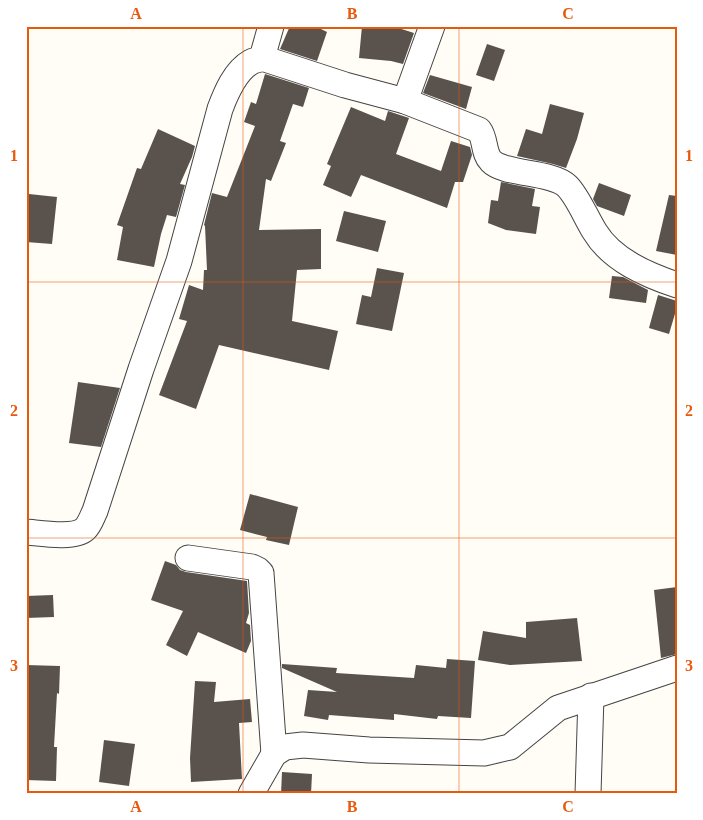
<svg xmlns="http://www.w3.org/2000/svg" width="703" height="820" font-family="'Times New Roman',serif">
  <style>
    .building { fill: #5a524d }
    .lines { fill: none; stroke-linecap: round; stroke-linejoin: round }
    .street-casing { stroke: #444; stroke-width: 27 }
    .street { stroke: #fff; stroke-width: 25 }
    .grid { fill: none; stroke: #e8590c; stroke-width: 1; stroke-opacity: 0.55 }
    .neatline { fill: none; stroke: #e8590c; stroke-width: 2 }
    .grid-label { font-size: 16px; text-anchor: middle; font-weight: bold; fill: #e8590c }
  </style>
  <rect width="100%" height="100%" fill="#fffdf5"/>
  <g class="building">
    <path d="M 290,26 L 315,26 L 327,32 L 317,61 L 280,49 Z"/>
    <path d="M 362,26 L 392,26 L 414,33 L 403,64 L 391,61 L 359,58 Z"/>
    <path d="M 487,44 L 505,50 L 494,81 L 476,75 Z"/>
    <path d="M 265,74 L 309,88 L 303,107 L 293,104 L 280,141 L 286,143 L 271,181 L 266,179 L 259,230 L 321,229 L 321,269 L 297,270 L 292,321 L 338,331 L 329,370 L 219,345 L 196,409 L 159,395 L 187,321 L 179,319 L 189,285 L 203,290 L 204,270 L 207,270 L 205,226 L 204,225 L 212,193 L 227,197 L 255,126 L 244,122 L 251,102 L 256,104 Z"/>
    <path d="M 430,75 L 472,87 L 466,109 L 423,93 Z"/>
    <path d="M 550,104 L 584,113 L 577,139 L 566,168 L 553,164 L 517,156 L 526,129 L 542,134 Z"/>
    <path d="M 351,107 L 385,121 L 388,111 L 409,118 L 396,154 L 441,171 L 451,141 L 470,147 L 472,155 L 463,182 L 455,182 L 447,208 L 361,175 L 351,197 L 323,185 L 331,166 L 327,164 Z"/>
    <path d="M 158,129 L 195,146 L 192,157 L 180,184 L 185,185 L 176,217 L 167,215 L 161,234 L 154,267 L 117,260 L 123,227 L 117,225 L 137,168 L 141,169 Z"/>
    <path d="M 501,182 L 535,189 L 532,206 L 540,207 L 536,234 L 506,230 L 488,223 L 491,200 L 498,201 Z"/>
    <path d="M 599,183 L 631,195 L 624,216 L 597,206 L 593,199 Z"/>
    <path d="M 29,194 L 57,197 L 52,244 L 26,242 L 26,221 Z"/>
    <path d="M 669,195 L 677,196 L 677,255 L 656,251 Z"/>
    <path d="M 344,211 L 386,221 L 378,252 L 336,241 Z"/>
    <path d="M 377,268 L 404,273 L 392,331 L 356,324 L 362,295 L 371,297 Z"/>
    <path d="M 612,276 L 623,277 L 648,290 L 646,303 L 609,298 Z"/>
    <path d="M 658,295 L 677,301 L 677,307 L 669,334 L 649,328 Z"/>
    <path d="M 78,382 L 120,388 L 101,447 L 69,443 Z"/>
    <path d="M 250,494 L 298,507 L 289,545 L 266,540 L 267,537 L 240,530 Z"/>
    <path d="M 165,561 L 176,565 L 180,570 L 186,572 L 247,581 L 249,613 L 246,623 L 250,625 L 251,641 L 246,653 L 198,632 L 187,656 L 166,645 L 183,611 L 151,600 Z"/>
    <path d="M 677,587 L 677,654 L 661,658 L 654,590 Z"/>
    <path d="M 53,595 L 54,617 L 26,618 L 26,596 Z"/>
    <path d="M 577,618 L 582,661 L 510,665 L 478,660 L 483,631 L 526,638 L 526,622 Z"/>
    <path d="M 447,659 L 475,661 L 471,718 L 438,716 L 437,719 L 394,714 L 394,720 L 329,715 L 328,720 L 304,716 L 308,690 L 337,692 L 282,668 L 282,664 L 337,668 L 336,673 L 414,678 L 416,665 L 446,668 Z"/>
    <path d="M 26,665 L 60,666 L 59,694 L 57,693 L 54,747 L 57,747 L 56,781 L 26,780 Z"/>
    <path d="M 195,681 L 216,682 L 214,702 L 250,699 L 252,722 L 239,723 L 242,779 L 191,782 L 190,758 Z"/>
    <path d="M 104,740 L 135,744 L 129,786 L 99,782 Z"/>
    <path d="M 282,772 L 312,774 L 311,794 L 281,794 Z"/>
  </g>
  <g class="lines">
    <g class="street-casing">
      <g id="street">
        <path d="M 262,58 L 345,85 L 405,101 L 432,26"/>
        <path d="M 405,101 L 479,130 C 486,139 483,153 491,161 C 504,175 551,171 567,186 C 578,197 586,218 595,232 C 612,260 647,275 677,285"/>
        <path d="M 26,532 C 40,533 74,539 85,529 C 90,524 92,517 95,511 L 141,369 L 179,261 L 220,109 C 226,93 235,71 251,62 C 254,60 259,60 262,58 L 271,26"/>
        <path d="M 188,558 L 252,567 L 258,570 L 261,573 L 274,754"/>
        <path d="M 251,794 L 274,754 L 285,747 L 303,745 L 369,750 L 484,753 L 510,747 L 558,708 L 677,668"/>
        <path d="M 588,794 L 591,696"/>
      </g>
    </g>
    <use href="#street" class="street"/>
  </g>
  <path class="grid" d="M 243,26 L 243,794M 459,26 L 459,794M 26,282 L 677,282M 26,538 L 677,538"/>
  <rect width="703" height="820" fill="none" stroke="#ffffff" stroke-width="55"/>
  <rect x="28" y="28" width="648" height="764" class="neatline"/>
  <g class="grid-label">
    <text x="136" y="19">A</text>
    <text x="352" y="19">B</text>
    <text x="568" y="19">C</text>
    <text x="14" y="161">1</text>
    <text x="689" y="161">1</text>
    <text x="14" y="416">2</text>
    <text x="689" y="416">2</text>
    <text x="14" y="671">3</text>
    <text x="689" y="671">3</text>
    <text x="136" y="812">A</text>
    <text x="352" y="812">B</text>
    <text x="568" y="812">C</text>
  </g>
</svg>
